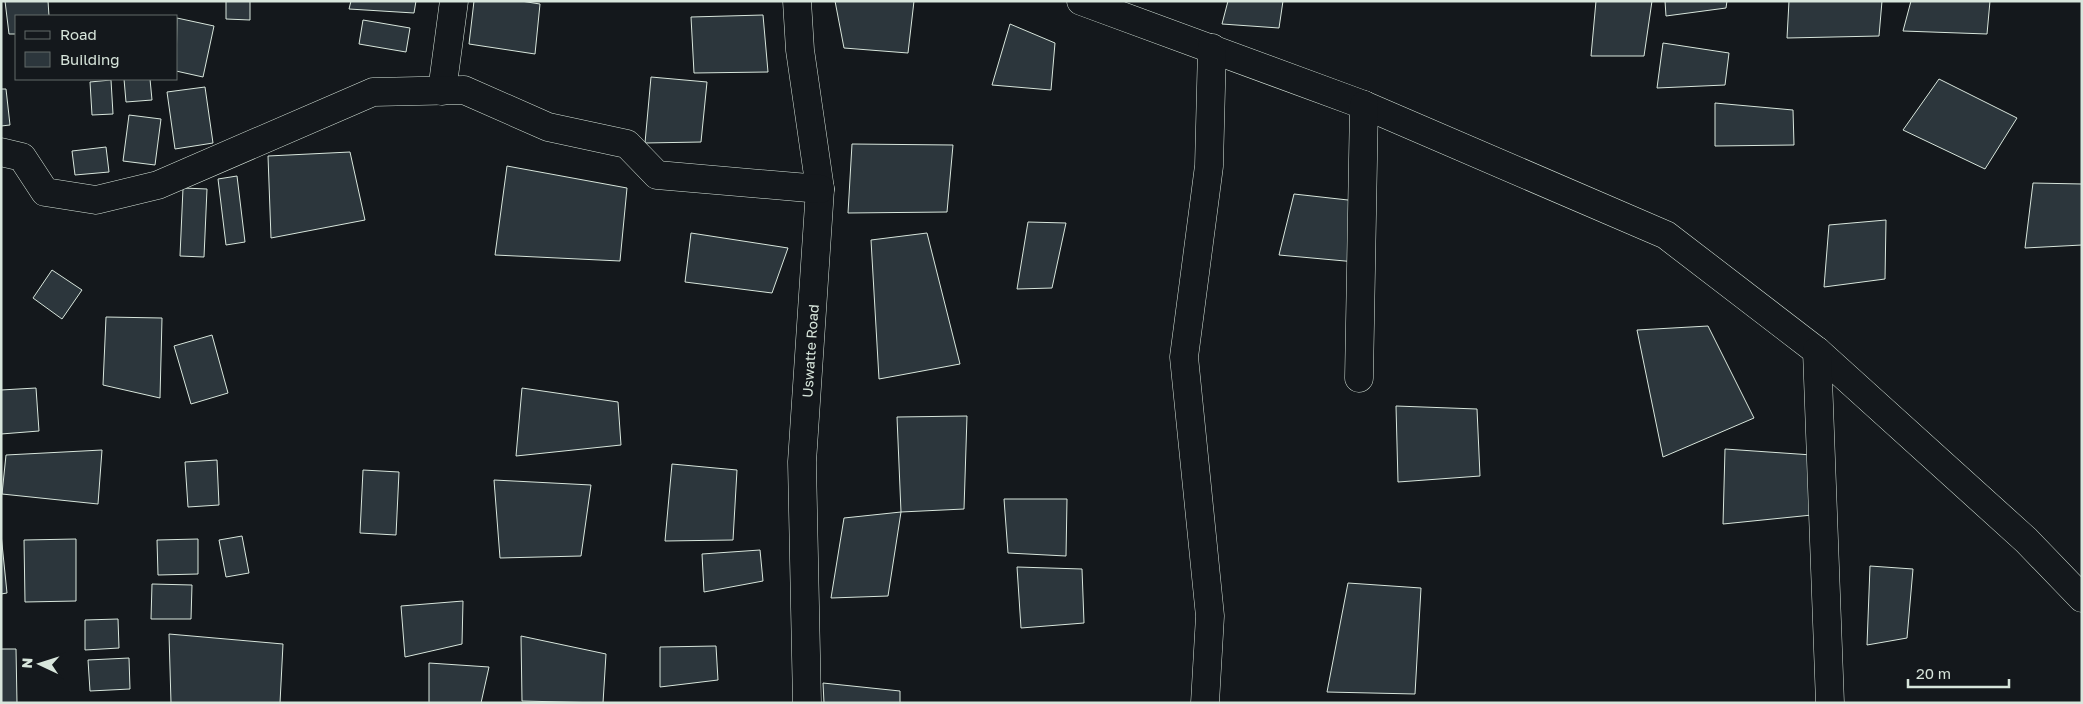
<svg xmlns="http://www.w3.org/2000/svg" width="2083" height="704" font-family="'Golos Text',sans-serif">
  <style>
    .building { fill: #2c363c; stroke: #d8e6dc }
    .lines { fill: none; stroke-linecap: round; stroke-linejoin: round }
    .minor-casing { stroke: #d8e6dc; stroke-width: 29 }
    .minor { stroke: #14181c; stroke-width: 28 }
    .labels { text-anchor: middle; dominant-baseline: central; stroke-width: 4; stroke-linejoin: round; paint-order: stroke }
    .street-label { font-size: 14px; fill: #d8e6dc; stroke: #14181c }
  </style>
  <rect width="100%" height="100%" fill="#14181c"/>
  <g class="building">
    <path d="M 5,1 L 48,1 L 49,16 L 16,16 L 16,34 L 9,34 Z"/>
    <path d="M 226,1 L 250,1 L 250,20 L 226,19 Z"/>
    <path d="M 351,1 L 416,1 L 414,13 L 349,9 Z"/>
    <path d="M 474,1 L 521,1 L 540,4 L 535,54 L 469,44 Z"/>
    <path d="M 835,1 L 914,1 L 908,53 L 844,48 Z"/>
    <path d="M 1228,1 L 1283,1 L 1279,28 L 1222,24 Z"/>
    <path d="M 1596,1 L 1652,1 L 1644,56 L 1591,56 Z"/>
    <path d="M 1665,1 L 1727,1 L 1726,8 L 1666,16 Z"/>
    <path d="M 1789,1 L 1882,1 L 1879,36 L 1787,38 Z"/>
    <path d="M 1911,1 L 1990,1 L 1987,34 L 1903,31 Z"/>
    <path d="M 763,15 L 768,72 L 694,73 L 691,17 Z"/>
    <path d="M 177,18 L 214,26 L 203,77 L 176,71 Z"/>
    <path d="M 363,20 L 410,28 L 406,52 L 359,44 Z"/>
    <path d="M 1010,24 L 1055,43 L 1051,90 L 992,85 Z"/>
    <path d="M 1663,43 L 1729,53 L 1725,85 L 1657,88 Z"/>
    <path d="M 651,77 L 707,82 L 701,142 L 645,143 Z"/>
    <path d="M 124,79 L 150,79 L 152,100 L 126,102 Z"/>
    <path d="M 1939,79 L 2017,118 L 1985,169 L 1903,130 Z"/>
    <path d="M 111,80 L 113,114 L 92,115 L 90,82 Z"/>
    <path d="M 205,87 L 213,143 L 175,149 L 167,92 Z"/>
    <path d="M 1,89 L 6,89 L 10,125 L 1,126 Z"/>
    <path d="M 1715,103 L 1793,110 L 1794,145 L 1715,146 Z"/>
    <path d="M 129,115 L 161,119 L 155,165 L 123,161 Z"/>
    <path d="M 852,144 L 953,145 L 947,212 L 848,213 Z"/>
    <path d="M 106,147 L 109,172 L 75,175 L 72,151 Z"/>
    <path d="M 350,152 L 365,220 L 271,238 L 268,156 Z"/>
    <path d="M 507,166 L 627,188 L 620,261 L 495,255 Z"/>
    <path d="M 237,176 L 245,242 L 226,245 L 218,179 Z"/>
    <path d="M 2033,183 L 2082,184 L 2082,245 L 2025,248 Z"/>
    <path d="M 183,188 L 207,189 L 204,257 L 180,256 Z"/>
    <path d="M 1294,194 L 1357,201 L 1356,262 L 1279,255 Z"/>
    <path d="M 1886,220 L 1885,279 L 1824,287 L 1829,225 Z"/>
    <path d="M 1028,222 L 1066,223 L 1052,288 L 1017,289 Z"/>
    <path d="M 691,233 L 788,248 L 772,293 L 685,282 Z"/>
    <path d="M 927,233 L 960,364 L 879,379 L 871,240 Z"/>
    <path d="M 52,270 L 82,290 L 62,319 L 33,298 Z"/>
    <path d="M 106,317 L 162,318 L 160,398 L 103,385 Z"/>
    <path d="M 1708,326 L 1754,418 L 1663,457 L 1637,330 Z"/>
    <path d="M 212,335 L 228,393 L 191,404 L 174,346 Z"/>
    <path d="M 36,388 L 39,431 L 1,434 L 1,390 Z"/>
    <path d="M 522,388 L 618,402 L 621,445 L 516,456 Z"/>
    <path d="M 1396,406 L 1477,409 L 1480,476 L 1398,482 Z"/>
    <path d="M 967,416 L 964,509 L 901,512 L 897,417 Z"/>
    <path d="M 1725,449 L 1812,455 L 1812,515 L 1723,524 Z"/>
    <path d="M 102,450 L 98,504 L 2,494 L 6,455 Z"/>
    <path d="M 217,460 L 219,505 L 188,507 L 185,462 Z"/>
    <path d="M 672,464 L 737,470 L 733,540 L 665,541 Z"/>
    <path d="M 363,470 L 399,472 L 396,535 L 360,533 Z"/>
    <path d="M 494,480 L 591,485 L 581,556 L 500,558 Z"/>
    <path d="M 1004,499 L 1067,499 L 1066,556 L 1008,553 Z"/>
    <path d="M 901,512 L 888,596 L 831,598 L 844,518 Z"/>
    <path d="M 1,534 L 7,593 L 1,594 Z"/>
    <path d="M 242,536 L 249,573 L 226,577 L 219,540 Z"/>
    <path d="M 76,539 L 76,601 L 25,602 L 24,540 Z"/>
    <path d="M 198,539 L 198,574 L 158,575 L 157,540 Z"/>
    <path d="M 760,550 L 763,581 L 704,592 L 702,554 Z"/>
    <path d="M 1870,566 L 1913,569 L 1907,638 L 1867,645 Z"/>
    <path d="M 1017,567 L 1082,569 L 1084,623 L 1021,628 Z"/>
    <path d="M 1348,583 L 1421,588 L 1415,694 L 1327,692 Z"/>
    <path d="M 152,584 L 192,585 L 191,619 L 151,619 Z"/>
    <path d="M 463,601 L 462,644 L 405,657 L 401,606 Z"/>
    <path d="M 118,619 L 119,648 L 85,650 L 85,620 Z"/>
    <path d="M 169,634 L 283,644 L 280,703 L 171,703 Z"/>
    <path d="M 521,636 L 606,654 L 603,703 L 522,701 Z"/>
    <path d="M 716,646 L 718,680 L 660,687 L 660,647 Z"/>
    <path d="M 1,649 L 16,649 L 17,703 L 1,703 Z"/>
    <path d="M 129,658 L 130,689 L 90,691 L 88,660 Z"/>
    <path d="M 429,663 L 489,667 L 481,703 L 429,703 Z"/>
    <path d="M 823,683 L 900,691 L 900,703 L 824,703 Z"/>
  </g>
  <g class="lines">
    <g class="minor-casing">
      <g id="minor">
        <path d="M 797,1 L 800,50 L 820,189 L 802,462 L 807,703"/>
        <path d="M 1081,1 L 1364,105 L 1666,235 L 1817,351 L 2026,540 L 2082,598"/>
        <path d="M 442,91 L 454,1"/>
        <path d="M 1,152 L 22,157 L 45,192 L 96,200 L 158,185 L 373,92 L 464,90 L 548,127 L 627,144 L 657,175 L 820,189"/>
        <path d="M 1817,351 L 1830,703"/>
        <path d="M 1359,378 L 1364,105"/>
        <path d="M 1205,703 L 1210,616 L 1184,357 L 1209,166 L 1212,48"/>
      </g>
    </g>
    <use href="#minor" class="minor"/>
  </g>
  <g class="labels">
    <g class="street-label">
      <text transform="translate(810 351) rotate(-86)">Uswatte Road</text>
    </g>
  </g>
  <rect width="2083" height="704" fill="none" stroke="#d8e6dc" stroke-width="5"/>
  <rect x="15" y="15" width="162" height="65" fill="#14181c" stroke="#626a69"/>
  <rect x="25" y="31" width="25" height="8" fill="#14181c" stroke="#626a69"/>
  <text x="60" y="40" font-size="15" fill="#d8e6dc">Road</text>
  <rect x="25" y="52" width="25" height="15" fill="#2c363c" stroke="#626a69"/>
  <text x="60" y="65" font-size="15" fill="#d8e6dc">Building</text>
  <g transform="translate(40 664) rotate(274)" stroke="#14181c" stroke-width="4" paint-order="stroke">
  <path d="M0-4L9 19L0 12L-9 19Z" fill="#d8e6dc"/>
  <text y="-8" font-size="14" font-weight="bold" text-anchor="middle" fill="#d8e6dc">N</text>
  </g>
  <path d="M1908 679v8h101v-8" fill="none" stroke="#d8e6dc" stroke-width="2.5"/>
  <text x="1916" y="679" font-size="15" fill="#d8e6dc" stroke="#14181c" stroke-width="4" paint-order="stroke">20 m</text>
</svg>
